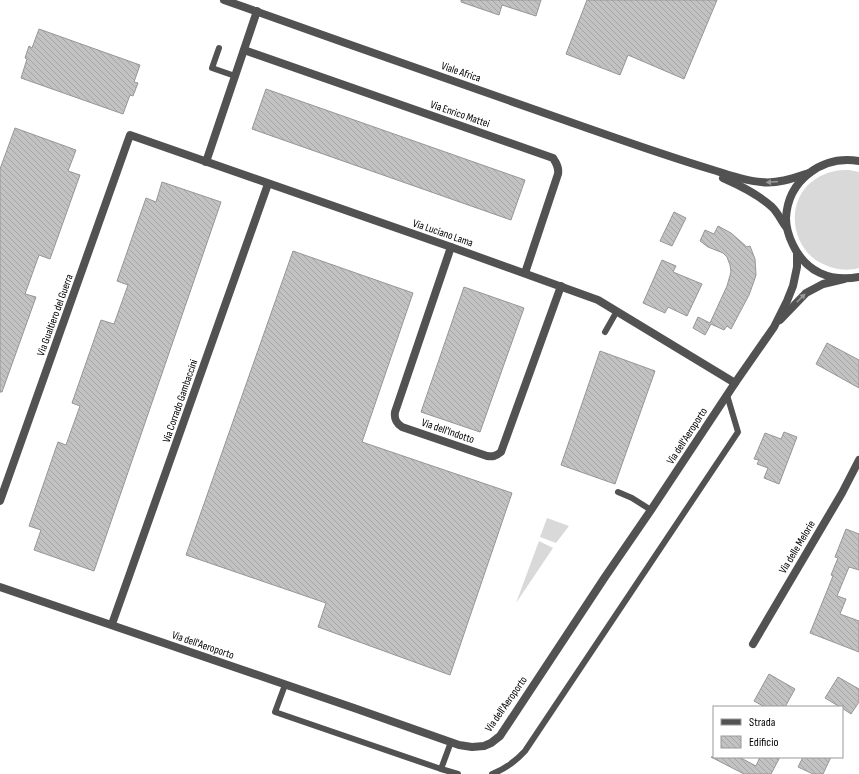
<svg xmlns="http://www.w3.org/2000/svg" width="859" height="774" font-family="'Sofia Sans Condensed',sans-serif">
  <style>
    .grass { fill: #d9d9d9 }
    .building { fill: url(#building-back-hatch); stroke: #969696 }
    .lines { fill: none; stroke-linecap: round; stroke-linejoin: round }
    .service { stroke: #525252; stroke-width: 6 }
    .minor { stroke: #525252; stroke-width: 8 }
    .tertiary { stroke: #525252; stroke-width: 8 }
    .oneway { fill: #979797 }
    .labels { text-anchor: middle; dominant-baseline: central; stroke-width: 3; stroke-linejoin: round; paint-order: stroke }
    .street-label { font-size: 11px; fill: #000; stroke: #fff }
  </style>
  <defs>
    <pattern id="building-back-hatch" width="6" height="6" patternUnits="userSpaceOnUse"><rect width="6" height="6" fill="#c2c2c2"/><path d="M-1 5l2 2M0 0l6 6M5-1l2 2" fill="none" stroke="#a5a5a5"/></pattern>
  </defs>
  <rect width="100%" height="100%" fill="#fff"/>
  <g class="grass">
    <path d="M 843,170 L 849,170 L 859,172 L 859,268 C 847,271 835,270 823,264 C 794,251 785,210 807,186 C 817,176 829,171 843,170 Z"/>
    <path d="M 547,518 L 569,526 L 556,543 L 540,537 Z"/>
    <path d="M 539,541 L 553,548 L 516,603 Z"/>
  </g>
  <g class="building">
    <path d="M 461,0 L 541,0 L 536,16 L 502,5 L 499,15 L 461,2 Z"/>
    <path d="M 587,0 L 717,0 L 684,79 L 628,55 L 620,75 L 566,54 Z"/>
    <path d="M 39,29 L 140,65 L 134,82 L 138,83 L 133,96 L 130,95 L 123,114 L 21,78 L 27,59 L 25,58 L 29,46 L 32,48 Z"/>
    <path d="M 266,89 L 525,180 L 511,220 L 252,129 Z"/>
    <path d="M 15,128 L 76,150 L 68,171 L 80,175 L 50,259 L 39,255 L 25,294 L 36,297 L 2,392 L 0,392 L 0,169 Z"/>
    <path d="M 162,182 L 221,202 L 94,571 L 34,550 L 41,530 L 29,526 L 58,442 L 66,445 L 80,406 L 72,403 L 101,320 L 114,324 L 128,285 L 117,281 L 146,198 L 156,202 Z"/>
    <path d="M 674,212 L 686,218 L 672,246 L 660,241 Z"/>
    <path d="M 718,226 L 731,233 L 747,247 L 750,246 L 755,259 L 756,275 L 754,281 L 749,295 L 731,329 L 727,326 L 724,330 L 711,324 L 705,335 L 693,328 L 698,317 L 710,323 L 727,286 L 731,272 L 730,265 L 727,257 L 723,253 L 708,247 L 700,241 L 705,230 L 714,234 Z"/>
    <path d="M 293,251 L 413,293 L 362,442 L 512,493 L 450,675 L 318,627 L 326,603 L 186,555 Z"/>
    <path d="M 662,260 L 676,266 L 673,272 L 702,284 L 687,316 L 668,307 L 665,313 L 643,303 Z"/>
    <path d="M 464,287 L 524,308 L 480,432 L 421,412 Z"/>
    <path d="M 827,343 L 859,360 L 859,388 L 816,364 Z"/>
    <path d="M 600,351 L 655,371 L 615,484 L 561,465 Z"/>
    <path d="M 784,432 L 797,437 L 779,484 L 764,478 L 768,468 L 757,464 L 759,460 L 754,459 L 765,433 L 781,439 Z"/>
    <path d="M 846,529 L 859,534 L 859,570 L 849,567 L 837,596 L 846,599 L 840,614 L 859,621 L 859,652 L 810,633 L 833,576 L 831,575 L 838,558 L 835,557 Z"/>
    <path d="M 769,674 L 795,689 L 785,707 L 765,707 L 754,701 Z"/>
    <path d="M 838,677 L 859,689 L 859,702 L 851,714 L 842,708 L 842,707 L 840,707 L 825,698 Z"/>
    <path d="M 711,757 L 739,757 L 756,766 L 760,757 L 780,757 L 771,774 L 744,774 Z"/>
    <path d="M 803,757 L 831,757 L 823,774 L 813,774 L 798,767 Z"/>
  </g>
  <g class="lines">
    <g class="service">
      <path d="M 219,48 L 212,68 L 235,76"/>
      <path d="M 605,332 L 617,311"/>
      <path d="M 618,492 L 632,498 L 651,510"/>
      <path d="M 285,685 L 275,712 L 441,769 L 458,774"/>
      <path d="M 441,769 L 451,742"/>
      <path d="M 492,774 C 505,769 515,762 525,751 L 738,432 L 727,395"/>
    </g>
    <g class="minor">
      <path d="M 244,50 L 553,158 C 557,164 559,168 558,174 L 525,273"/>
      <path d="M 206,162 L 257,11"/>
      <path d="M 451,247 L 395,412 C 394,419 396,423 402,427 L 487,456 C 493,457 496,456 501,452 L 561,286"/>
      <path d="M 780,320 L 806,293 L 823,284 L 844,279"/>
      <path d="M 0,501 L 130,135 L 451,247 L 598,300 L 735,383"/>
      <path d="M 0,587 L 354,708 L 459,745 L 472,747 L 484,746 L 491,743 L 500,736 L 605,577 L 651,510 L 735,383 L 774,327 L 787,301 L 793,286 L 797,267 L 797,253"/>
      <path d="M 112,624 L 268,184"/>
      <path d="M 753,644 L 842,493 L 859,460"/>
    </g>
    <g class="tertiary">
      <path d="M 224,0 C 346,43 468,87 590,129 C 630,143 670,157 710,169 C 727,174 744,181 761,182 C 778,184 794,178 809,173"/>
      <path d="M 859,161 C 822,155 788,180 786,218 C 786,227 789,237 793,245 C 806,272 830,282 859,277"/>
      <path d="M 723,178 C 739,185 758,194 772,207 C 778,213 781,220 786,227"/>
    </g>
  </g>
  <defs><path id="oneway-solid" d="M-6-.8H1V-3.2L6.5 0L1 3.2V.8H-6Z"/></defs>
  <g class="oneway">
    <use href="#oneway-solid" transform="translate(772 182) rotate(176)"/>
    <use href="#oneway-solid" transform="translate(801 298) rotate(-45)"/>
  </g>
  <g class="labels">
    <g class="street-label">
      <text transform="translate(461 72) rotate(19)">Viale Africa</text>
      <text transform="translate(460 114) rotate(19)">Via Enrico Mattei</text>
      <text transform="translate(443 233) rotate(19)">Via Luciano Lama</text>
      <text transform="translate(55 315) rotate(-70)">Via Gualtiero del Guerra</text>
      <text transform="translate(180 401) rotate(-71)">Via Corrado Gambaccini</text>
      <text transform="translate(448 431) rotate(19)">Via dell'Indotto</text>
      <text transform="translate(687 436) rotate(-57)">Via dell'Aeroporto</text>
      <text transform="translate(797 547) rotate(-59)">Via delle Melorie</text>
      <text transform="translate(203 645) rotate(19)">Via dell'Aeroporto</text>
      <text transform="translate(506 704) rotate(-55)">Via dell'Aeroporto</text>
    </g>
  </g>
  <rect x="713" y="706" width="130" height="52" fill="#ffffff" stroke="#999999"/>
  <rect x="721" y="719" width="20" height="6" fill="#525252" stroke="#999999"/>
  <text x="749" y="726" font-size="12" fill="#000000">Strada</text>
  <rect x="721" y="736" width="20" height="12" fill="url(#building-back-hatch)" stroke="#999999"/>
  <text x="749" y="746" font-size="12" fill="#000000">Edificio</text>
</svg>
